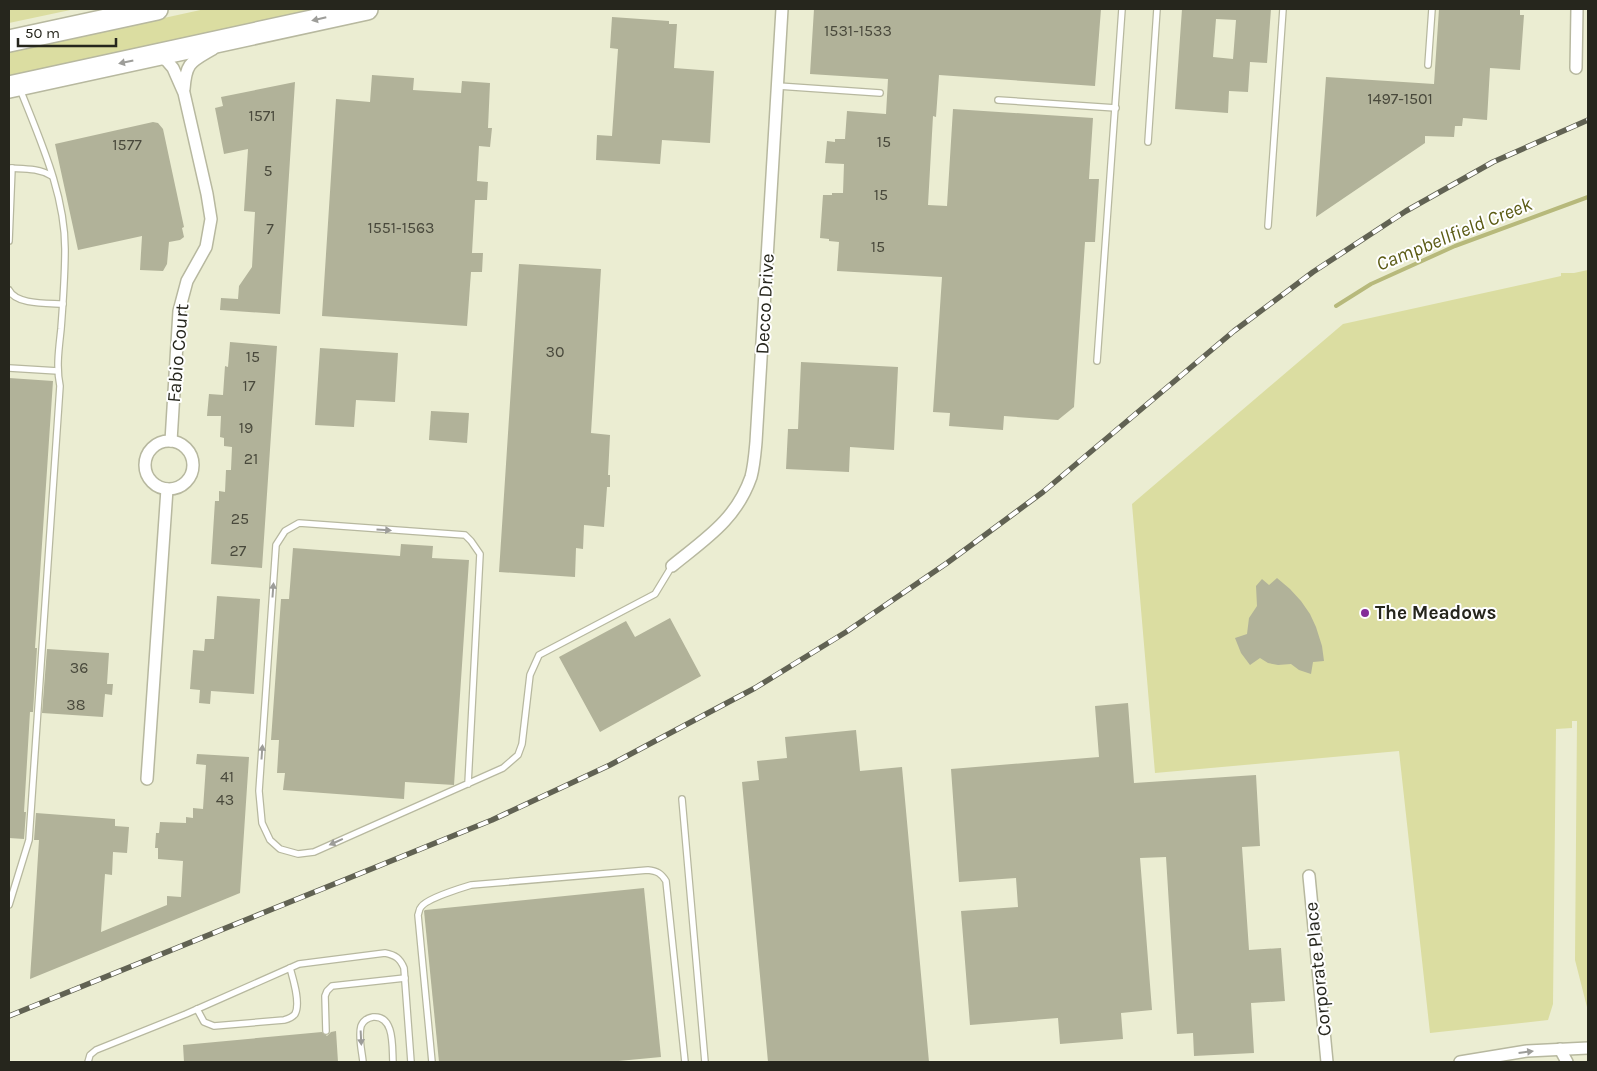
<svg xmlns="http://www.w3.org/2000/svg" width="1597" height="1071" font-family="Karla,sans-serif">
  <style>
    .green { fill: #dbdda1 }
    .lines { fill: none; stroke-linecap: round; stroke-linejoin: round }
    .stream { stroke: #b7b97b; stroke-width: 4 }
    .building { fill: #b1b299; fill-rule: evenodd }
    .lane-casing { stroke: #b7b89f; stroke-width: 8 }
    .street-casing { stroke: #b7b89f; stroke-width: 14 }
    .highway-casing { stroke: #b7b89f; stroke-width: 24 }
    .lane { stroke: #fff; stroke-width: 5.5 }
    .street { stroke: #fff; stroke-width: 11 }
    .highway { stroke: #fff; stroke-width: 21 }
    .rail-casing { stroke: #616253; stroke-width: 5.5 }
    .rail { stroke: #fff; stroke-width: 4; stroke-dasharray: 11; stroke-linecap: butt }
    .oneway { fill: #9d9d99 }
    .poi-dot { fill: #842c98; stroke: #fff; stroke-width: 2 }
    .labels { text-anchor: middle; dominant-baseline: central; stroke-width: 4; stroke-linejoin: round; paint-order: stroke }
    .number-label { font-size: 16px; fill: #49493c }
    .street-label { font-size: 19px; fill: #26261d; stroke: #fff }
    .poi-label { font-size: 19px; font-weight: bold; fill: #26261d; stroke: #fff; text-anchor: start }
    .water-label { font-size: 20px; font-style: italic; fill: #5b5b14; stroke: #fff }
  </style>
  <rect width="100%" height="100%" fill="#ebedd2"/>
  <g class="green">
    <path d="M 9,9 L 75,9 L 9,23 Z"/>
    <path d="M 205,9 L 324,9 L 9,77 L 9,52 Z"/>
    <path d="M 1588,270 L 1588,1011 L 1575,960 L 1577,721 L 1572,721 L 1572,728 L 1556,729 L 1553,1004 L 1548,1020 L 1430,1033 L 1399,751 L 1155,773 L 1132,504 L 1343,324 L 1561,276 L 1561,273 L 1574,273 Z"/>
  </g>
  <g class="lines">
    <path class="stream" d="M 1336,306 L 1371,284 L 1455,246 L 1588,197"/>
  </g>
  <g class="building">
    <path d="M 814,9 L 1101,9 L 1095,86 L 939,75 L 936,117 L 933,116 L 928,205 L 947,206 L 953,109 L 1093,118 L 1089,179 L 1099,179 L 1095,242 L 1085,242 L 1074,407 L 1058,420 L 1004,416 L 1003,430 L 949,426 L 950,413 L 933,412 L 942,277 L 837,271 L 839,242 L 829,241 L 829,239 L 820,238 L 823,195 L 832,195 L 832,193 L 843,193 L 844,164 L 825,163 L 827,141 L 835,142 L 835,139 L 845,139 L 847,111 L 886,114 L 888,79 L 810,74 Z"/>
    <path d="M 1182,9 L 1271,9 L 1267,63 L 1250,62 L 1248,92 L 1229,91 L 1228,113 L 1175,109 ZM 1216,19 L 1236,20 L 1233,59 L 1213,57 Z"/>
    <path d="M 1439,9 L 1520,9 L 1520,15 L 1524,15 L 1520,70 L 1490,68 L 1487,120 L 1463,118 L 1462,126 L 1455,126 L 1454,137 L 1425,136 L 1425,143 L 1316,217 L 1326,77 L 1434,84 Z"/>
    <path d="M 612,17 L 669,21 L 669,24 L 677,24 L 674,68 L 714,71 L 710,143 L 662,140 L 660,164 L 596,160 L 597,135 L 612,136 L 618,49 L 610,48 Z"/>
    <path d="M 372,75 L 414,78 L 413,90 L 461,93 L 462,81 L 490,83 L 488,128 L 492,128 L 490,147 L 479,146 L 477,181 L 488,182 L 487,200 L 475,200 L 472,253 L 483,253 L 482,272 L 471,272 L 467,326 L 322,316 L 336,99 L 370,102 Z"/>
    <path d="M 295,82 L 280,314 L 220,310 L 221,298 L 238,299 L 239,286 L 252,267 L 255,212 L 244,211 L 248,149 L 224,154 L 215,108 L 223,106 L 221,97 Z"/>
    <path d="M 153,122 L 158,123 L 163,129 L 184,227 L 182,228 L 184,237 L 180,240 L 169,242 L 167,264 L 163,271 L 140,270 L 142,236 L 78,250 L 55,144 Z"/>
    <path d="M 519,264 L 601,269 L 591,433 L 610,435 L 608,475 L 610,475 L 610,487 L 607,487 L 604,527 L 584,525 L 583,549 L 576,548 L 575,577 L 499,572 Z"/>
    <path d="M 230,342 L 277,346 L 262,568 L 211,564 L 215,501 L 219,501 L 219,491 L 225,492 L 226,470 L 231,470 L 232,447 L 224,446 L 224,438 L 220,437 L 221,416 L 207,416 L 209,394 L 223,395 L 225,366 L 228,367 Z"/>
    <path d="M 320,348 L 398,353 L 395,402 L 356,400 L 354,427 L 315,425 Z"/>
    <path d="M 801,362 L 898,367 L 894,450 L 850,447 L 849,472 L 786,469 L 788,429 L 798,429 Z"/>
    <path d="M 9,378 L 53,381 L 35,648 L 37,648 L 33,712 L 30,712 L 24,812 L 26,812 L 24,839 L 9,838 Z"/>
    <path d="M 431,411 L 469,413 L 467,443 L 429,440 Z"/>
    <path d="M 401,544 L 433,546 L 432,558 L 469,560 L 454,785 L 405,782 L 404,799 L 283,790 L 285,773 L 277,773 L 279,740 L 271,740 L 281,599 L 289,599 L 293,548 L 400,556 Z"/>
    <path d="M 1277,578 L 1290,589 L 1301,601 L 1310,614 L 1316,627 L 1322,646 L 1324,661 L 1313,662 L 1311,674 L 1299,670 L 1291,664 L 1278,665 L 1268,663 L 1260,658 L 1250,665 L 1241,653 L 1235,638 L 1247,634 L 1249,618 L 1257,606 L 1256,586 L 1262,579 L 1269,585 Z"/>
    <path d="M 217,596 L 260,599 L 254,694 L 211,691 L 210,704 L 199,703 L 200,690 L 190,689 L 193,650 L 204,651 L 205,639 L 214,639 Z"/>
    <path d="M 670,618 L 701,676 L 600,732 L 559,657 L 626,621 L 635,637 Z"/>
    <path d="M 47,649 L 109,653 L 107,684 L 113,684 L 112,695 L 105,694 L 103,717 L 42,713 Z"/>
    <path d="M 1128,703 L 1134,783 L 1256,775 L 1260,846 L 1242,847 L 1249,950 L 1281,948 L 1285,1001 L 1251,1003 L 1254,1053 L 1194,1056 L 1193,1033 L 1177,1034 L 1166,857 L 1140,858 L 1152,1010 L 1121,1013 L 1123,1039 L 1060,1044 L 1058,1018 L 970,1025 L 961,911 L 1018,907 L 1016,878 L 959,882 L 951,769 L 1099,757 L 1095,706 Z"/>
    <path d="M 856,730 L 860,771 L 902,767 L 929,1062 L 768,1062 L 742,782 L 759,780 L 757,761 L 787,758 L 785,737 Z"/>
    <path d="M 197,754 L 249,757 L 240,893 L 30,979 L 39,840 L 34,840 L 36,813 L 115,819 L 115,826 L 129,827 L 127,853 L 113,852 L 112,875 L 105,874 L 101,932 L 167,905 L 167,896 L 181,897 L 183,861 L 158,859 L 158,848 L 155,848 L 156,833 L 159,833 L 160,822 L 186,823 L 186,817 L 193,818 L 193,808 L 203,809 L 206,765 L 196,764 Z"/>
    <path d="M 644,888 L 661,1057 L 608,1062 L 439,1062 L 424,911 L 425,910 Z"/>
    <path d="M 336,1031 L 338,1062 L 184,1062 L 183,1045 L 322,1032 L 327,1036 L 331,1032 Z"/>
  </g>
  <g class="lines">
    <g class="lane-casing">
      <g id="lane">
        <path d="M 1428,65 L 1432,9"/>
        <path d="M 778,86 L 880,93"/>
        <path d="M 998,100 L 1116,108"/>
        <path d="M 1148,142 L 1157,9"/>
        <path d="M 9,168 C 25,169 38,168 52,176"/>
        <path d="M 1268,226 L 1283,9"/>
        <path d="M 9,241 L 12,168"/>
        <path d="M 9,290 C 16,305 48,303 63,304"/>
        <path d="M 1097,361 L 1122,9"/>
        <path d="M 9,368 L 58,371"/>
        <path d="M 468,784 L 480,554 L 471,541 L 465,535 L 299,523 L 285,531 L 276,545 L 259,791 L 262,823 L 270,840 L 280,849 L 298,854 L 314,852 L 503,768 L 518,755 L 522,744 L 530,675 L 539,655 L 655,594 L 672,566"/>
        <path d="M 682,799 L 705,1062"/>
        <path d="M 9,905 L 29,840 L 60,386 C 56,367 59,348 61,329 C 63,303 65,276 65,249 C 65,194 40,140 20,89"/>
        <path d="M 197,1009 L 204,1022 L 214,1026 L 284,1020 C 288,1019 292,1018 295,1014 C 301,1003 293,979 290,968"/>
        <path d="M 326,1031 L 325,996 L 327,991 L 332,986 L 405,978"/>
        <path d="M 88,1062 L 90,1055 L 96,1050 L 186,1014 L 299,964 L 385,953 C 395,955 400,958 404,968 L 411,1062"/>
        <path d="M 363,1062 C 362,1051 358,1037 361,1026 C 363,1021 367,1018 373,1017 C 395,1015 392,1048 393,1062"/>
        <path d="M 432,1062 L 418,915 C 419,913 419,909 421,907 C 426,899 461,888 471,885 L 648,870 C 657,871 661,873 666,881 L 685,1062"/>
      </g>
    </g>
    <g class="street-casing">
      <g id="street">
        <path d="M 158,55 L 167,61 L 173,68 L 184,93 L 207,194 L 211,219 L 206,247 L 187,281 L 179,311 L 171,441"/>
        <path d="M 1576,68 L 1577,9"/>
        <path d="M 184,89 C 186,62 191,62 213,49"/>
        <circle cx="169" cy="465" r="24"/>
        <path d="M 672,566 C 705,539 736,520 751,477 C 754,466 755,453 756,442 L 782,9"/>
        <path d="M 147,779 L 167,489"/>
        <path d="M 1309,876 L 1327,1062"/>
        <path d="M 1560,1049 L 1567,1062"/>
        <path d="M 1460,1062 L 1527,1051 L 1588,1048"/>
      </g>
    </g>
    <g class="highway-casing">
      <g id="highway">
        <path d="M 9,41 L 157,9"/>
        <path d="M 9,87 L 367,9"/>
      </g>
    </g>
    <use href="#lane" class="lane"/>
    <use href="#street" class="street"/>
    <use href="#highway" class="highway"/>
    <g class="rail-casing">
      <path id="rail" d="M 9,1016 L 492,820 L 610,765 L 755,688 L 846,632 L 947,563 L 1043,492 L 1234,331 L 1313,272 L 1406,211 L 1493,162 L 1588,120"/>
    </g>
    <use href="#rail" class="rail"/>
  </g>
  <defs><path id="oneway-solid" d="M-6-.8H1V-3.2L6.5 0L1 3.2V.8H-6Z" transform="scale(1.25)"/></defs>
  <g class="oneway">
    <use href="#oneway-solid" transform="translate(319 19) rotate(167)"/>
    <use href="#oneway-solid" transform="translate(126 62) rotate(168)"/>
    <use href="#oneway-solid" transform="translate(384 530) rotate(4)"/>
    <use href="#oneway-solid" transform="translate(273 590) rotate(-86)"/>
    <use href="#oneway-solid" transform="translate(262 752) rotate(-86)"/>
    <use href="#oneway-solid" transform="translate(336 842) rotate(156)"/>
    <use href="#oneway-solid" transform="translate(361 1038) rotate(87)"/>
    <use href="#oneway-solid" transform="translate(1526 1052) rotate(-7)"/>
  </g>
  <circle class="poi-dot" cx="1365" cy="613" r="5"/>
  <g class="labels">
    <g class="number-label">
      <text x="858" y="30">1531-1533</text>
      <text x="1400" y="98">1497-1501</text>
      <text x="262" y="115">1571</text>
      <text x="884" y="141">15</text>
      <text x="127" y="144">1577</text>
      <text x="268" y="170">5</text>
      <text x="881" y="194">15</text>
      <text x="401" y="227">1551-1563</text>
      <text x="270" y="228">7</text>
      <text x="878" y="246">15</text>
      <text x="555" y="351">30</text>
      <text x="253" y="356">15</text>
      <text x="249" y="385">17</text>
      <text x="246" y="427">19</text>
      <text x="251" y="458">21</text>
      <text x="240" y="518">25</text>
      <text x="238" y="550">27</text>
      <text x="79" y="667">36</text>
      <text x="76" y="704">38</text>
      <text x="227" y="776">41</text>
      <text x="225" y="799">43</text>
    </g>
    <g class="street-label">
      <text transform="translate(765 304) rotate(-87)">Decco Drive</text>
      <text transform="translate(178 353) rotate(-85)">Fabio Court</text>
      <text transform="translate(1318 969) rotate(-96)">Corporate Place</text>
    </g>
    <g class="poi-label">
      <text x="1375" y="613">The Meadows</text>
    </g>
    <g class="water-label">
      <text transform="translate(1454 234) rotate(-22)">Campbellfield Creek</text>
    </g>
  </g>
  <rect width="1597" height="1071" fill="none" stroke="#26261d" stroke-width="20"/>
  <path d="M18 38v8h98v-8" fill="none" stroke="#26261d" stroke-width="2.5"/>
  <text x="25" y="38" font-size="15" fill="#26261d" stroke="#ffffff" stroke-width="4" paint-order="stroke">50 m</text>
</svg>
